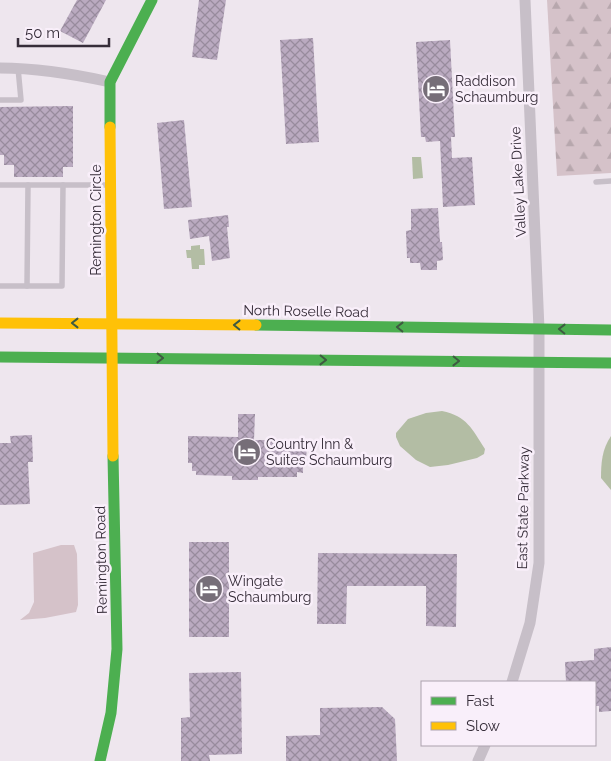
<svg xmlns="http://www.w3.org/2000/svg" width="611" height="761" font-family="Raleway,sans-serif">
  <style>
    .grass { fill: #d5c2c9 }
    .forest { fill: url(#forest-firs) }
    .water { fill: #b3bda4 }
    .building { fill: url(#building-cross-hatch) }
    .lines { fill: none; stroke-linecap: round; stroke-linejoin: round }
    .lane { stroke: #c7bfc8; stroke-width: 5.5 }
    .street { stroke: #c7bfc8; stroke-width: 11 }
    .fast { stroke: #4caf50; stroke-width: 11 }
    .slow { stroke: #ffc107; stroke-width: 11 }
    .oneway { stroke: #3e5a41 }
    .labels { text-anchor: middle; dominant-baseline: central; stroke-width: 5; stroke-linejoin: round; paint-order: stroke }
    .poi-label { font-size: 14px; fill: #362d39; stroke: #f9effa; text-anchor: start }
    .street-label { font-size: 14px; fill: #362d39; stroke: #f9effa }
  </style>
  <defs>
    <pattern id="forest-firs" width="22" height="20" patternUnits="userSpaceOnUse" patternTransform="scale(1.25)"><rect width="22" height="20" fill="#d5c2c9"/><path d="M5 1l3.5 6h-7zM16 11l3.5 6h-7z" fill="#b7a7ad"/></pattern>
    <pattern id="building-cross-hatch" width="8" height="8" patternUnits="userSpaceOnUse" patternTransform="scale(1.25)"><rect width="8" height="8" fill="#baaac0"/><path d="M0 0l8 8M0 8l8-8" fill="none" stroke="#988b9d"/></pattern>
  </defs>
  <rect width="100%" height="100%" fill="#eee6ee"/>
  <path class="grass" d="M 61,545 L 74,545 L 77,554 L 78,605 L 76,612 L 45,618 L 20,620 L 29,613 L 34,602 L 33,553 Z"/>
  <path class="forest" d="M 547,0 L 611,0 L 611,173 L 557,176 Z"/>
  <g class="water">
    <path d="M 412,157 L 421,157 L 423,178 L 413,179 Z"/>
    <path d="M 200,245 L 200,249 L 204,249 L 205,265 L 199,265 L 199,269 L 192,269 L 191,258 L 187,258 L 186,250 L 191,250 L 191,246 Z"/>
    <path d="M 442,411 C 467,416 472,429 485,449 L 484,454 L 477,458 L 448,465 L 430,467 L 416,460 L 400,446 L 396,437 L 396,433 L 408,419 L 426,413 Z"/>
    <path d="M 611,436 L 611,490 L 601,478 C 601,463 602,449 611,436 Z"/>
  </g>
  <g class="building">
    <path d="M 77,0 L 106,0 L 83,43 L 60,31 Z"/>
    <path d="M 199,0 L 226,0 L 217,60 L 192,57 Z"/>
    <path d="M 313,38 L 319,142 L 286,144 L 280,40 Z"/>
    <path d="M 450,40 L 455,137 L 451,137 L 452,158 L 472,157 L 475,205 L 443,207 L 440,141 L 426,142 L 425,137 L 421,137 L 416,42 Z"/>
    <path d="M 73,106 L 73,167 L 63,167 L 63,177 L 14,177 L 14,165 L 4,165 L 4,155 L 0,155 L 0,107 Z"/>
    <path d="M 184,120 L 192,207 L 164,209 L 157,123 Z"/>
    <path d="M 438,208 L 440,242 L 442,242 L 443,260 L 437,261 L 437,270 L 421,270 L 420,263 L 410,263 L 410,258 L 407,258 L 406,231 L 411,230 L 411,209 Z"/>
    <path d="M 228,215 L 229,227 L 227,227 L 230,258 L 212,261 L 209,236 L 190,239 L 188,220 Z"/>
    <path d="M 238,414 L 255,414 L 254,440 L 307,440 L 306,463 L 303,463 L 303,473 L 297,472 L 297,477 L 258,477 L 258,480 L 232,480 L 232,476 L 196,475 L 196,471 L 192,471 L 192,463 L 188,463 L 188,436 L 238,437 Z"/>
    <path d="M 32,435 L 33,462 L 28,462 L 30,504 L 0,505 L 0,443 L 11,443 L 10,436 Z"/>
    <rect x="189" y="542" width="40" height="95"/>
    <path d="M 318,553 L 457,554 L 456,627 L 426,626 L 426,586 L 347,586 L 346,624 L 317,624 Z"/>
    <path d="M 611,647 L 611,711 L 599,712 L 599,706 L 595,706 L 595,682 L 566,682 L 565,662 L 594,660 L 594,649 Z"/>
    <path d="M 241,672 L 242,754 L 209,755 L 210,761 L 181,761 L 181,718 L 190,717 L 189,673 Z"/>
    <path d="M 382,707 L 395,719 L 397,761 L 286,761 L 286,736 L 320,735 L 320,708 Z"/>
  </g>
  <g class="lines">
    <g class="lane">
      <path d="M 0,100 L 21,100 L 18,68"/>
      <path d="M 596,182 L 611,181"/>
      <path d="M 0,185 L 108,185"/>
      <path d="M 0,286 L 62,286 L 63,185"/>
      <path d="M 27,286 L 28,185"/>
    </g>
    <g class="street">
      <path d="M 0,68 C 37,68 74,74 110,82"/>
      <path d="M 512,682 L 530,623 L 539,563 L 539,329 L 525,0"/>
      <path d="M 478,761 L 485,745"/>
    </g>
    <g class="fast">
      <path d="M 110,127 L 110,82 L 152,0"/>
      <path d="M 256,325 L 611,330"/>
      <path d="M 0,357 L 611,363"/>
      <path d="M 100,761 L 111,713 L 117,649 L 113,456"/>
    </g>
    <g class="slow">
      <path d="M 110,127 L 113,456"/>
      <path d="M 0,323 L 256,325"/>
    </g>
  </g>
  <defs><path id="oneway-chevron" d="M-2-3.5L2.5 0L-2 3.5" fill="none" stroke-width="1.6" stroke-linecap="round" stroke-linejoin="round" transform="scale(1.25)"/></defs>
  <g class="oneway">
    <use href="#oneway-chevron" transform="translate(75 323) rotate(180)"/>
    <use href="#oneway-chevron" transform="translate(237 325) rotate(-179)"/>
    <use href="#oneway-chevron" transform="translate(400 327) rotate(-179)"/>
    <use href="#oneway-chevron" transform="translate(562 329) rotate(-179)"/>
    <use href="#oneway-chevron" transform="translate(160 358) rotate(1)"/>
    <use href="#oneway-chevron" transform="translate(323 360) rotate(1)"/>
    <use href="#oneway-chevron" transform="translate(456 361) rotate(1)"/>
  </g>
  <defs>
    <g id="hotel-disc" transform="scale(1.4375)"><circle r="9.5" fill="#766e78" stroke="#f9effa"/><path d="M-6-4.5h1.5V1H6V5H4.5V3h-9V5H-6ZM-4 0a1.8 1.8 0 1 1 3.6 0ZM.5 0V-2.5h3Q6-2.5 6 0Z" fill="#fff"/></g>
  </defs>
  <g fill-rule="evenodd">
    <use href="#hotel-disc" x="436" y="89"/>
    <use href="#hotel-disc" x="247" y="452"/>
    <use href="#hotel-disc" x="209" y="589"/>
  </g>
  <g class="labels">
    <g class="poi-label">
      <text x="455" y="81">Raddison<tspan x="455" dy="16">Schaumburg</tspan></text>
      <text x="266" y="444">Country Inn &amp;<tspan x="266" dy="16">Suites Schaumburg</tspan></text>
      <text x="228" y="581">Wingate<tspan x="228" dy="16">Schaumburg</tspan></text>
    </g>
    <g class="street-label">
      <text transform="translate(518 182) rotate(-93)">Valley Lake Drive</text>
      <text transform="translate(96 220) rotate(-90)">Remington Circle</text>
      <text transform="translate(306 311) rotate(1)">North Roselle Road</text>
      <text transform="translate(523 508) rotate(-89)">East State Parkway</text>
      <text transform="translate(101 560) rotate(-91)">Remington Road</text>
    </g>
  </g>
  <rect x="421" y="681" width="175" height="65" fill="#f9effa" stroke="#aba1ad"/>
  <rect x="431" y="697" width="25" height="8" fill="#4caf50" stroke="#aba1ad"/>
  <text x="466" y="706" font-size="15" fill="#362d39">Fast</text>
  <rect x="431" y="722" width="25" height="8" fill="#ffc107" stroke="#aba1ad"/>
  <text x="466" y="731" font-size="15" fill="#362d39">Slow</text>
  <path d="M18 38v8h91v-8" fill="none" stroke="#362d39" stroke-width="2.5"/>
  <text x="25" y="38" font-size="15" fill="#362d39" stroke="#f9effa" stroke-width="4" paint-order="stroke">50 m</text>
</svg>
